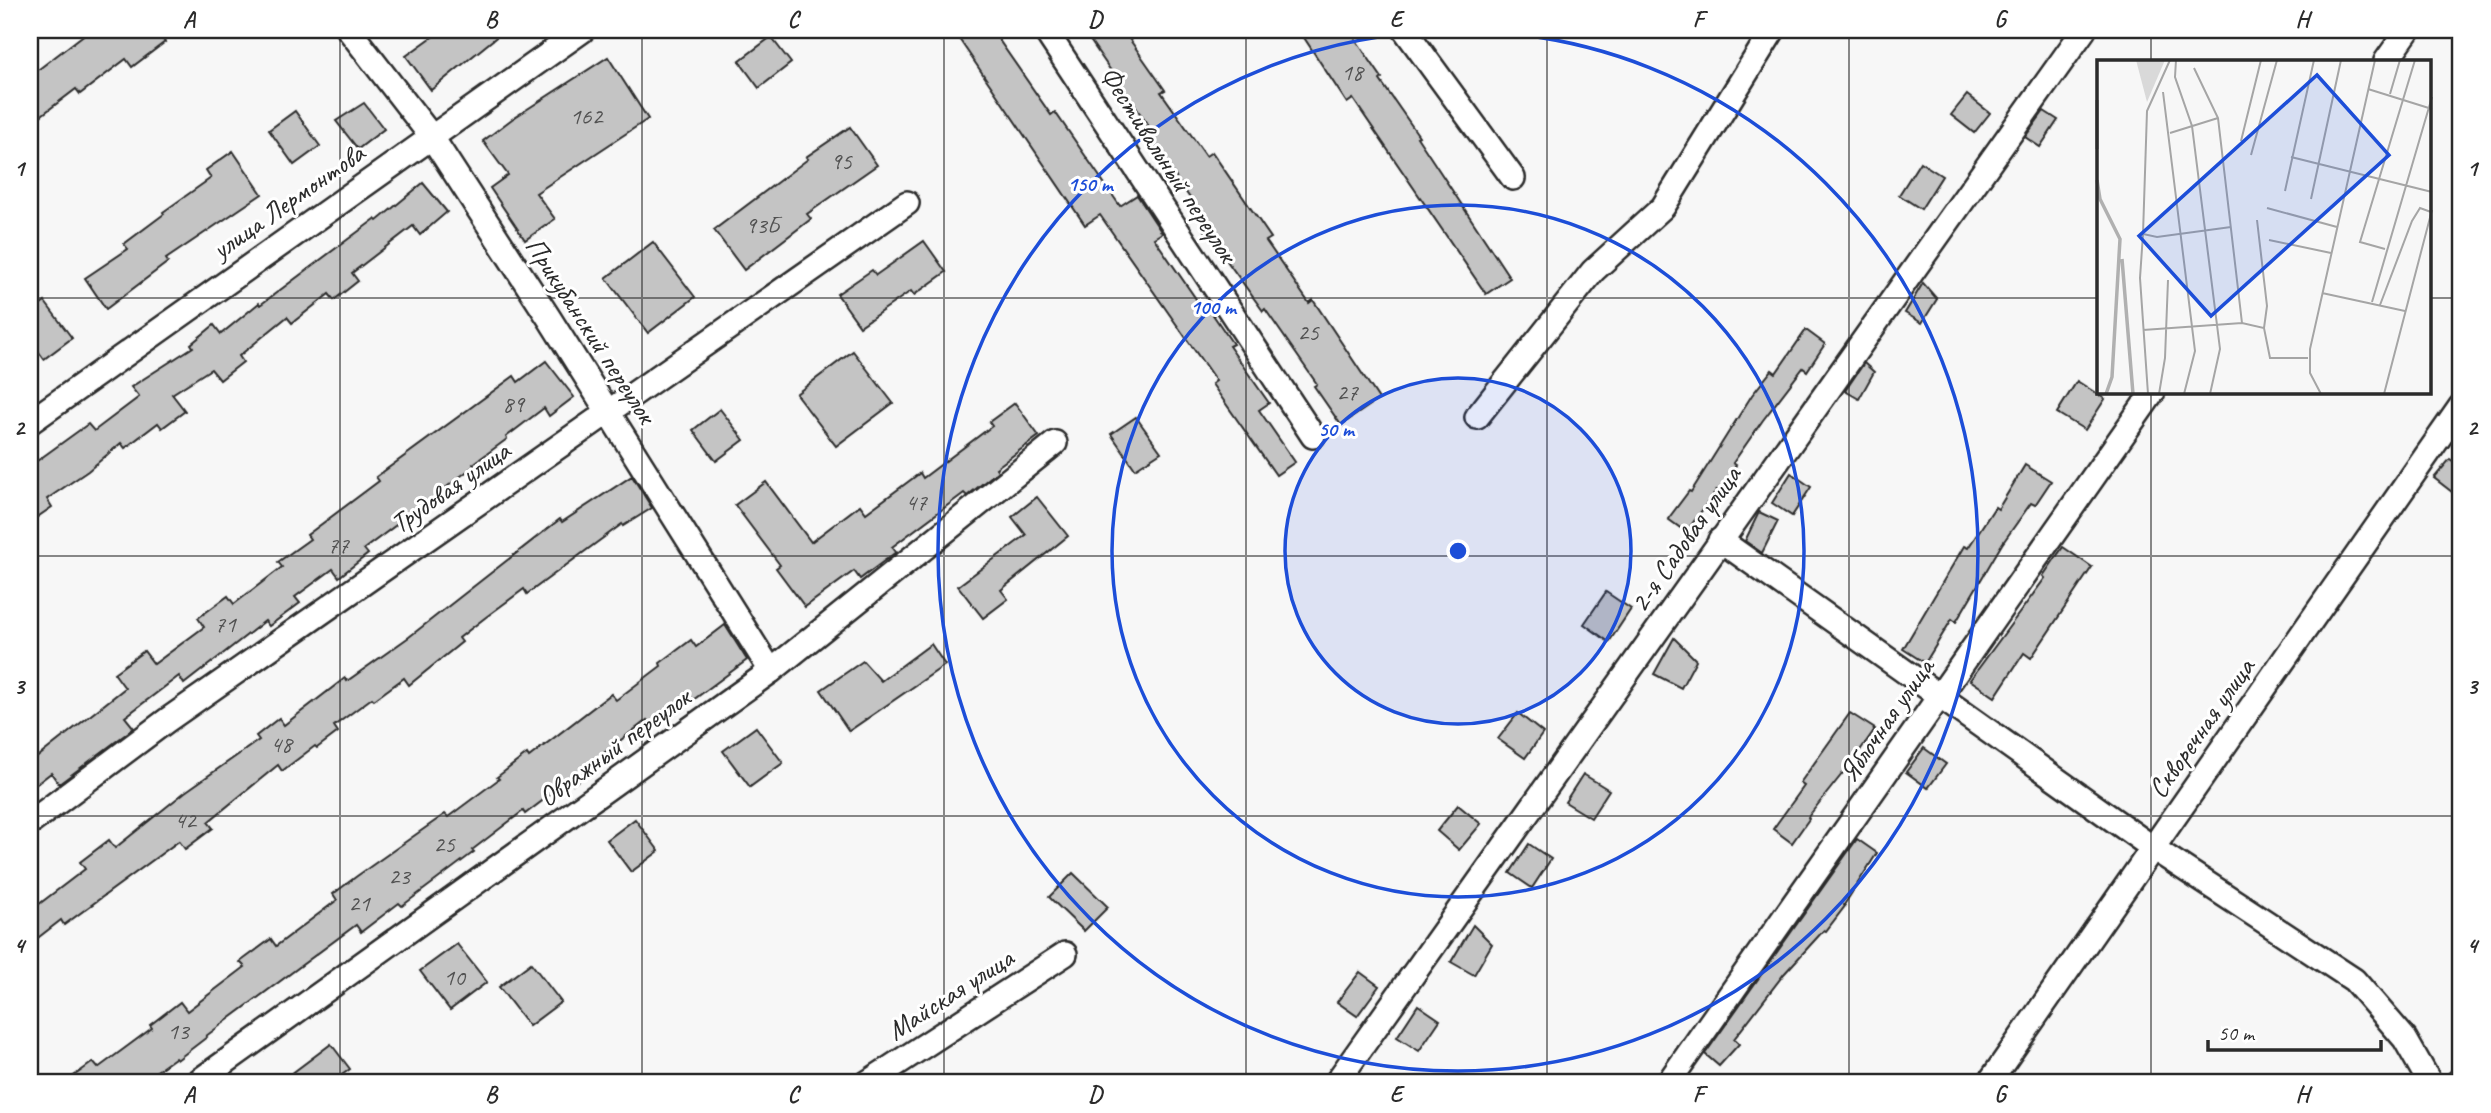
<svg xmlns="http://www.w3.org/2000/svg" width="2491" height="1113" font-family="Caveat,sans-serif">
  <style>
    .building { fill: #c4c4c4; stroke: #2b2b2b; stroke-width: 2 }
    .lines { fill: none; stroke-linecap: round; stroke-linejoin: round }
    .minor-casing { stroke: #2b2b2b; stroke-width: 28 }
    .minor { stroke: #fff; stroke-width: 23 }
    .grid { fill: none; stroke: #2b2b2b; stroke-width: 2; stroke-opacity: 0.55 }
    .ring { fill: none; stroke: #1d4ed8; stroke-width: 3.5 }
    .labels { text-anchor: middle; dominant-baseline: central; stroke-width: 6; stroke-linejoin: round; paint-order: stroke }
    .number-label { font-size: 24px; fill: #515151 }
    .street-label { font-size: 28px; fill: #2b2b2b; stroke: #fff }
    .inset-river { fill: none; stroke: #b0b0b0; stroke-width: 3.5 }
    .inset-road { fill: none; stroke: #a5a5a5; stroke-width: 2 }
    .view { fill: #1d4ed8; fill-opacity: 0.15; stroke: #1d4ed8; stroke-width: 3.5 }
    .inset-edge { fill: none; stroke: #2b2b2b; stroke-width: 3.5 }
    .centre { fill: #1d4ed8; stroke: #fff; stroke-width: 3.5 }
    .ring-label { font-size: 21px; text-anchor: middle; font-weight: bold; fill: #1d4ed8; stroke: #fff; stroke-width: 6; stroke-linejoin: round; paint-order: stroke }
    .neatline { fill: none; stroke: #2b2b2b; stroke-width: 2.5 }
    .grid-label { font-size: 23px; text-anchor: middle; font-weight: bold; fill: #2b2b2b }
  </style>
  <rect width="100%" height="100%" fill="#f7f7f7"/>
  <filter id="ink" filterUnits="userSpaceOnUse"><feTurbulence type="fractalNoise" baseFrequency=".0143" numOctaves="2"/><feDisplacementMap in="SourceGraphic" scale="14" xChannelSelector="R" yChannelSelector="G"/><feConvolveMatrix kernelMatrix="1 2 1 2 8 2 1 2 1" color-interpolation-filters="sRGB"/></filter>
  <g filter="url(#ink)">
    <g class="building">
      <path d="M 90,30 L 155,30 L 165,42 L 132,67 L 126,59 L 80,94 L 76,89 L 30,124 L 30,76 Z"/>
      <path d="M 442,30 L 505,30 L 431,90 L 406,56 Z"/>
      <path d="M 953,30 L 992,30 L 1051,115 L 1055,112 L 1120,206 L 1137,195 L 1162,233 L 1154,238 L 1203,309 L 1207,306 L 1233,344 L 1229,346 L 1269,403 L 1259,410 L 1295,462 L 1276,475 L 1212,384 L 1216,381 L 1100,215 L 1085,225 Z"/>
      <path d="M 1083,30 L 1123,30 L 1165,90 L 1161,92 L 1206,156 L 1212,152 L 1271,238 L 1266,241 L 1309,303 L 1313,300 L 1379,399 L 1341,425 L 1314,386 L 1317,384 L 1265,309 L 1263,311 L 1204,229 L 1209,226 L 1142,128 L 1148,125 Z"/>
      <path d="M 1299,30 L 1349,30 L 1382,78 L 1380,80 L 1419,136 L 1417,137 L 1510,278 L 1486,294 L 1353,99 L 1347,103 Z"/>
      <path d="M 771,37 L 791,63 L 759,88 L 739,61 Z"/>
      <path d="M 608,57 L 648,119 L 536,193 L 555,219 L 525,240 L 490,188 L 508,175 L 483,141 L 512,119 Z"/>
      <path d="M 1967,95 L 1990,113 L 1974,133 L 1951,115 Z"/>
      <path d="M 364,103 L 384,129 L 358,149 L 336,121 Z"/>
      <path d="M 295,111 L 320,146 L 294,165 L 269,130 Z"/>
      <path d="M 2044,111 L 2058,120 L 2040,147 L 2025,137 Z"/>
      <path d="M 850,127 L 877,165 L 807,214 L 811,219 L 744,270 L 714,230 L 808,159 L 806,157 Z"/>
      <path d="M 233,151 L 262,194 L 166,259 L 168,262 L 106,309 L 85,278 L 128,249 L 124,244 L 164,214 L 163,212 L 211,178 L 206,170 Z"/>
      <path d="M 1920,162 L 1942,176 L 1921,209 L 1899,195 Z"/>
      <path d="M 423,183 L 447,212 L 420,235 L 413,226 L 352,273 L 358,281 L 334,300 L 329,294 L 292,323 L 287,317 L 239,356 L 243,362 L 220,380 L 211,369 L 172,394 L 185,411 L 162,428 L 158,423 L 125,448 L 121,443 L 88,471 L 47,499 L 52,507 L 30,522 L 30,466 L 88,424 L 94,431 L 139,397 L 131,387 L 193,347 L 191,344 L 214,325 L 221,334 L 259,303 L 260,305 L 375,219 L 377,221 Z"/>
      <path d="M 924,241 L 946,272 L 914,295 L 911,291 L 860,326 L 837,294 L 872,270 L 876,275 Z"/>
      <path d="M 653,242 L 695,297 L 648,333 L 606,278 Z"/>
      <path d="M 1923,283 L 1937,299 L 1922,323 L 1905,313 Z"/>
      <path d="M 45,302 L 72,338 L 44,359 L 30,340 L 30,313 Z"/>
      <path d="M 1806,330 L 1825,344 L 1807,371 L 1803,368 L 1763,420 L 1733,463 L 1736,465 L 1720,491 L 1717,490 L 1686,532 L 1668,519 L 1689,491 L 1691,492 L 1752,395 L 1772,370 L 1776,373 Z"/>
      <path d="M 853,351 L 893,403 L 836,446 L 796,394 Z"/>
      <path d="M 546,361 L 574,397 L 549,416 L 544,408 L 506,437 L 507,439 L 473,464 L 474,466 L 435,496 L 437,498 L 409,520 L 407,517 L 364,549 L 368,554 L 339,577 L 333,569 L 295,597 L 300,603 L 269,626 L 265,621 L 184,684 L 179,676 L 125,717 L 134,728 L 59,784 L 51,773 L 30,789 L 30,763 L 125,688 L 114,673 L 144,651 L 154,664 L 204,627 L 198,618 L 228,596 L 234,604 L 282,567 L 278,562 L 310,539 L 307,535 L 379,481 L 376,477 L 514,376 L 518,382 Z"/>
      <path d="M 1864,363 L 1874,372 L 1859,399 L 1845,391 Z"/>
      <path d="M 2077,381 L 2105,399 L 2085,430 L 2057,413 Z"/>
      <path d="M 1015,403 L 1039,436 L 996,468 L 998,471 L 967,496 L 964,493 L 892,547 L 896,552 L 860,579 L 854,571 L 805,607 L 776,568 L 780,565 L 735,505 L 766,482 L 811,542 L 860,505 L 866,513 L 920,473 L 923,478 L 992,426 L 989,422 Z"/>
      <path d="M 720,409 L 744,440 L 716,461 L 693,430 Z"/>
      <path d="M 1136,417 L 1161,452 L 1135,469 L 1111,434 Z"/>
      <path d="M 2450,459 L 2461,467 L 2461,499 L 2434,478 Z"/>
      <path d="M 2025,465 L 2051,481 L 2035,505 L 2031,503 L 2002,544 L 1956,622 L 1952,619 L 1925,663 L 1903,649 L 1964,546 L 1968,548 L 1995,507 L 1998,509 Z"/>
      <path d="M 1791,473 L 1811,487 L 1792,516 L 1772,503 Z"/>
      <path d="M 632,476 L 652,508 L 623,526 L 622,524 L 527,594 L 524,589 L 486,617 L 459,638 L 462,642 L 409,685 L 404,678 L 374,700 L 372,698 L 334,726 L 338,732 L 317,748 L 315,746 L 282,771 L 278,765 L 208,822 L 213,828 L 185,849 L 179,841 L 64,925 L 61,920 L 30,944 L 30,911 L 85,869 L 80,862 L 109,840 L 115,848 L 185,792 L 259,740 L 256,736 L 279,718 L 284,725 L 345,678 L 347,681 L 409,637 L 560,519 L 562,522 Z"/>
      <path d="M 1037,497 L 1068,536 L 1001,590 L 1008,599 L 983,618 L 958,586 L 1026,535 L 1012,517 Z"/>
      <path d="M 1759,512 L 1778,521 L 1762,553 L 1745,541 Z"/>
      <path d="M 2063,547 L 2092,567 L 2031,658 L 2024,653 L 1995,697 L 1970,680 L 2045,578 L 2043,576 Z"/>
      <path d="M 1606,592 L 1631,609 L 1609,642 L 1584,624 Z"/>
      <path d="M 725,625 L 747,660 L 689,703 L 686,699 L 651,725 L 647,720 L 595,760 L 599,765 L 573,784 L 570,780 L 525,814 L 523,811 L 472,850 L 474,852 L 402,906 L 399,903 L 361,932 L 356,925 L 206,1036 L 207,1037 L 177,1060 L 175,1058 L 140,1083 L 64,1083 L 93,1062 L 98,1068 L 152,1028 L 150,1025 L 180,1002 L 187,1011 L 245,967 L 240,962 L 271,939 L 276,946 L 337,900 L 333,894 L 357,876 L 445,814 L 448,817 L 499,779 L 497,777 L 527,754 L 529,757 L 611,694 L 616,700 L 661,666 L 660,663 L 691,640 L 696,647 Z"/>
      <path d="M 1674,638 L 1696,660 L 1681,688 L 1654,674 Z"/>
      <path d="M 931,644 L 945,665 L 849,731 L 821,690 L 863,661 L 881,681 Z"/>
      <path d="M 1518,713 L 1543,733 L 1525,758 L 1498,739 Z"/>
      <path d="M 1850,713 L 1875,729 L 1854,759 L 1808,817 L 1809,819 L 1792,843 L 1773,829 L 1804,786 L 1800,783 Z"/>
      <path d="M 756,727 L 783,763 L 750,787 L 723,751 Z"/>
      <path d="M 1924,748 L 1946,764 L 1928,788 L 1906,772 Z"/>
      <path d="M 1583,774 L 1609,790 L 1591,818 L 1565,802 Z"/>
      <path d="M 1458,805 L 1481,824 L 1459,850 L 1437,831 Z"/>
      <path d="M 635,819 L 659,851 L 631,872 L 607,840 Z"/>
      <path d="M 1857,839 L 1877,853 L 1844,905 L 1845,906 L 1826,931 L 1824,930 L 1784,974 L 1734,1039 L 1739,1044 L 1719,1066 L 1705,1054 Z"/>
      <path d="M 1529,844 L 1551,859 L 1532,888 L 1510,873 Z"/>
      <path d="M 1073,873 L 1108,907 L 1084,931 L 1049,897 Z"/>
      <path d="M 1473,925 L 1492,944 L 1474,975 L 1451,962 Z"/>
      <path d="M 457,944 L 487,982 L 450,1010 L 420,971 Z"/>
      <path d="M 531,963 L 561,1002 L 529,1026 L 499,987 Z"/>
      <path d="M 1360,972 L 1379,986 L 1357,1016 L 1337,1002 Z"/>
      <path d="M 1418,1005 L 1440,1020 L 1419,1051 L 1397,1037 Z"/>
      <path d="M 331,1044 L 350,1069 L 331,1083 L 279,1083 Z"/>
    </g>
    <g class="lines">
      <g class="minor-casing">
        <g id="minor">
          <path d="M 349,30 L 431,136 L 549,318 L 771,671"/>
          <path d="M 1045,30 L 1313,436"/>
          <path d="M 1405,30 L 1513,178"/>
          <path d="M 2386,61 L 2408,30"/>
          <path d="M 1477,417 L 1593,271 L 1663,207 L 1773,30"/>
          <path d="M 30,422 L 583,30"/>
          <path d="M 1720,540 L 2153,848 L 2354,980 L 2405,1039 L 2430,1083"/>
          <path d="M 30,823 L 166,721 L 907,203"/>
          <path d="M 196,1083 L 771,671 L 1055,443"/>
          <path d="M 867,1083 L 1065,954"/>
          <path d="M 1336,1083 L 2084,30"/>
          <path d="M 1668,1083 L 2153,392"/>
          <path d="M 1989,1083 L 2461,406"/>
          <path d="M 2457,1083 L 2461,1079"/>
        </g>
      </g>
      <use href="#minor" class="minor"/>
    </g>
  </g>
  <path class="grid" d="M 340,30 L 340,1083M 642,30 L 642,1083M 944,30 L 944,1083M 1246,30 L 1246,1083M 1547,30 L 1547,1083M 1849,30 L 1849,1083M 2151,30 L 2151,61M 30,298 L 2099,298M 2430,298 L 2461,298M 2151,392 L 2151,1083M 30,556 L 2461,556M 30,816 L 2461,816"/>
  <circle cx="1458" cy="551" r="173" fill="#1d4ed8" fill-opacity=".12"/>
  <g class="ring">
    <circle cx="1458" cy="551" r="173"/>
    <circle cx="1458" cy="551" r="346"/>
    <circle cx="1458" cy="551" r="520"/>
  </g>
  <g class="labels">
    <g class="number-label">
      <text x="1352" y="72">18</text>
      <text x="586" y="116">162</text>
      <text x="841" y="161">95</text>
      <text x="762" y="225">93Б</text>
      <text x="1308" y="332">25</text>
      <text x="1347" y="392">27</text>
      <text x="513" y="404">89</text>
      <text x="916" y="502">47</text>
      <text x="338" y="545">77</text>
      <text x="225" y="624">71</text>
      <text x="281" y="744">48</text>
      <text x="185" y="820">42</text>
      <text x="444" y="844">25</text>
      <text x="399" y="876">23</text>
      <text x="359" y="903">21</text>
      <text x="454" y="977">10</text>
      <text x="178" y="1031">13</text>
    </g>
    <g class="street-label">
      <text transform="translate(1169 164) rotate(57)">Фестивальный переулок</text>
      <text transform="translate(288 201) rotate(-35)">улица Лермонтова</text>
      <text transform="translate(591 330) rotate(57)">Прикубанский переулок</text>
      <text transform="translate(450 487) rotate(-35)">Трудовая улица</text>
      <text transform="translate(1685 539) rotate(-55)">2-я Садовая улица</text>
      <text transform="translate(1886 720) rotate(-55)">Яблочная улица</text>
      <text transform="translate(2201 728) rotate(-55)">Скворечная улица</text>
      <text transform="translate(614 747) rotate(-36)">Овражный переулок</text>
      <text transform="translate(950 994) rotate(-33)">Майская улица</text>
    </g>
  </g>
  <g transform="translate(2097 60)">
    <rect width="334" height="334" fill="#f7f7f7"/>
    <path d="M 39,0 L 68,0 L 50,42 Z" fill="#d9d9d9"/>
    <path class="inset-river" d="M 0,40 L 0,89M 0,120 L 3,139 L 23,179 L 15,317 L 9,334M 25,199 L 36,334"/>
    <path class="inset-road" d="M 73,0 L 50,51 L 46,174 L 60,177 L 134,167M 79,0 L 78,17 L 95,66 L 123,289 L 113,334M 97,8 L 121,58 L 145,263M 271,29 L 335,49M 66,32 L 98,291 L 87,334M 293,34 L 303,0M 73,73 L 121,58M 144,81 L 164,0M 154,95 L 180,0M 194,97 L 335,132M 188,131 L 217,0M 214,139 L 244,0M 170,148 L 240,167M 160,160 L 170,246 L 167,268M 46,174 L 43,218 L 51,334M 172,180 L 234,193M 288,189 L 263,182 L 318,0M 225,233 L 308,251M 275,242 L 335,37M 283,245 L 315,161 L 323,148 L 334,152M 46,270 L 145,263 L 167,268 L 173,298 L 211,298M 62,334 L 68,298 L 71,220M 224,334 L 213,313 L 213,289 L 278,0M 287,334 L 335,150"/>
    <path class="view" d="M 220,15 L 292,95 L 114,256 L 42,176 Z"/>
    <rect width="334" height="334" class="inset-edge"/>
  </g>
  <circle cx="1458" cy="551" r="10" class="centre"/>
  <g class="ring-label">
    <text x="1090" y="191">150 m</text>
    <text x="1213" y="314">100 m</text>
    <text x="1336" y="436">50 m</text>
  </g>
  <rect width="2491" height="1113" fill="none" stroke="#fff" stroke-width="77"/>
  <path d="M2208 1040v10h173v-10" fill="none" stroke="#2b2b2b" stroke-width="3.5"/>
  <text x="2218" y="1040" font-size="21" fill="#2b2b2b" stroke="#ffffff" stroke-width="5" paint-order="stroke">50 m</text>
  <rect x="38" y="38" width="2414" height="1036" class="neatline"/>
  <g class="grid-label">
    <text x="189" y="27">A</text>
    <text x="491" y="27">B</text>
    <text x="793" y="27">C</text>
    <text x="1095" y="27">D</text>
    <text x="1396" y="27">E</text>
    <text x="1698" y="27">F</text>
    <text x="2000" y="27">G</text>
    <text x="2302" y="27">H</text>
    <text x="19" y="176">1</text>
    <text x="2472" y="176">1</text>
    <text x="19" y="435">2</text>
    <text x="2472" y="435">2</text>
    <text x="19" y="694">3</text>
    <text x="2472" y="694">3</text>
    <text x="19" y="953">4</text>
    <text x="2472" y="953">4</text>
    <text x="189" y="1102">A</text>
    <text x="491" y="1102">B</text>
    <text x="793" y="1102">C</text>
    <text x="1095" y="1102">D</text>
    <text x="1396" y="1102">E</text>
    <text x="1698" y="1102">F</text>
    <text x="2000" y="1102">G</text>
    <text x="2302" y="1102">H</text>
  </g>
</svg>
